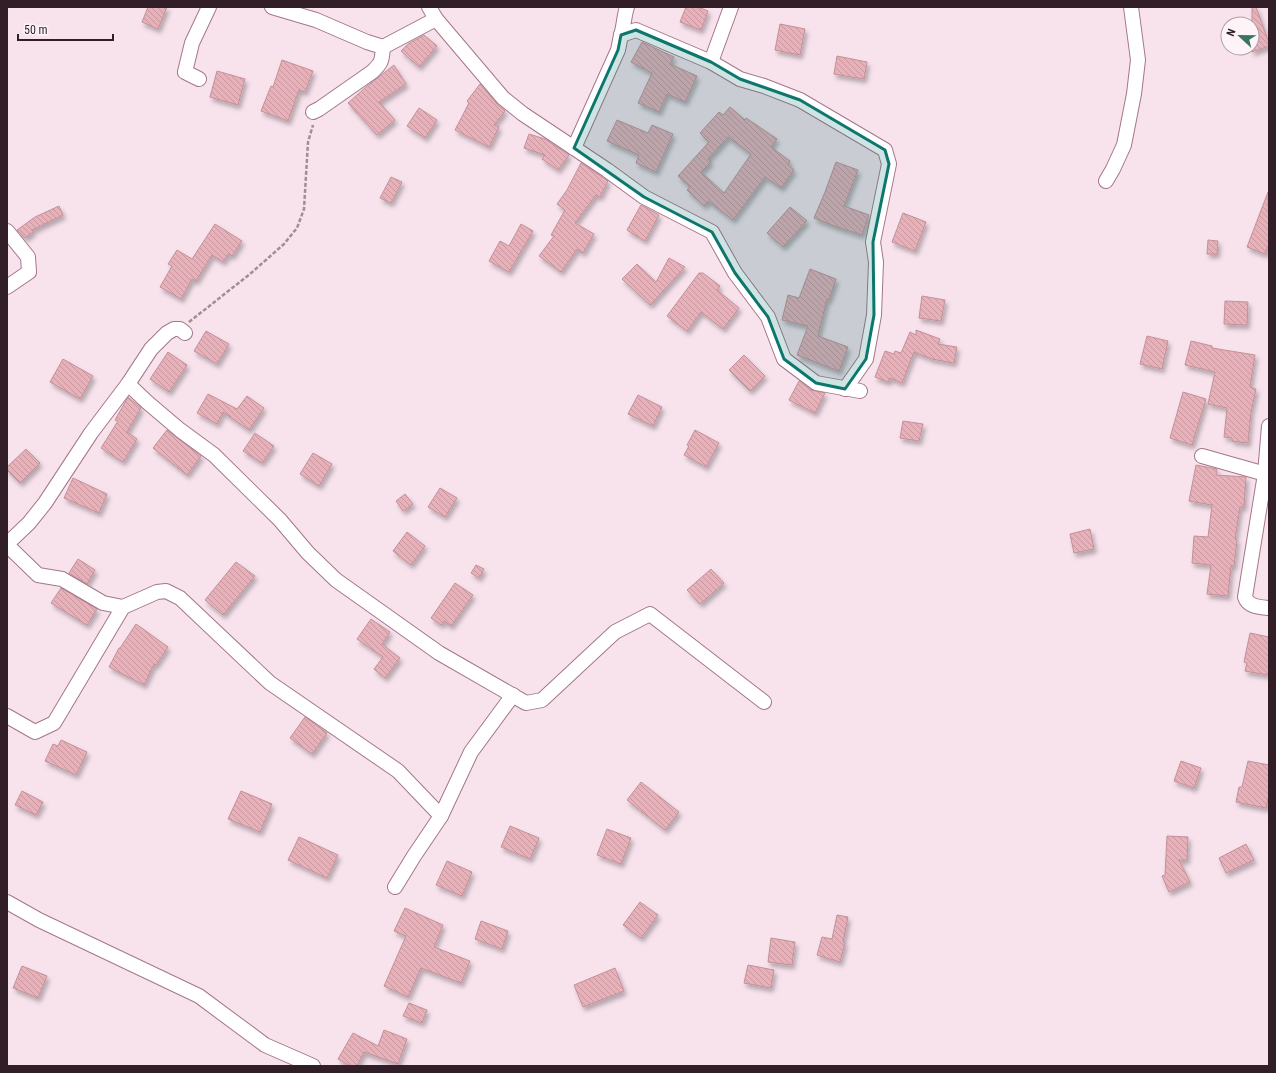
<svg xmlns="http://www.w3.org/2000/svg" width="1276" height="1073" font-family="'Roboto Condensed',sans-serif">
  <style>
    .building { fill: url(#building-back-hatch); stroke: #c48f97; fill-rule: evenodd; filter: url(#shadow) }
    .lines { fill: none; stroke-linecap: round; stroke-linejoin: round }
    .minor-casing { stroke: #a4768c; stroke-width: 16 }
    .path { stroke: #a18d96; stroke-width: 2.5; stroke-dasharray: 4 2; stroke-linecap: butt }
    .minor { stroke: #fff; stroke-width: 14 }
    .marked { fill: #0f766e; fill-opacity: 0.2; stroke: #0f766e; stroke-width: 3; stroke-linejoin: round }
  </style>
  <defs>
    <pattern id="building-back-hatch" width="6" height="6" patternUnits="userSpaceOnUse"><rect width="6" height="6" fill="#e8b0b9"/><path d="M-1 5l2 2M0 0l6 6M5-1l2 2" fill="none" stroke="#c7979f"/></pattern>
    <filter id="shadow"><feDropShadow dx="2.5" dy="4" stdDeviation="2" flood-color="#0004"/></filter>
  </defs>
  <rect width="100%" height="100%" fill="#f8e3ed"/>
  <g class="building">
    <path d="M 148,7 L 167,7 L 158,29 L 142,22 Z"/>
    <path d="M 686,7 L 698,7 L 708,11 L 701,30 L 680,22 Z"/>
    <path d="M 1252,7 L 1256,7 L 1269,43 L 1269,46 L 1252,52 Z"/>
    <path d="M 780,24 L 805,29 L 800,55 L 775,50 Z"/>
    <path d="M 424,35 L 437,46 L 419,67 L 401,51 L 408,44 Z"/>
    <path d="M 642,42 L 674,57 L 670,64 L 697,76 L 685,102 L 667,94 L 659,112 L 638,103 L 652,73 L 631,62 Z"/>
    <path d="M 837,56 L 867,62 L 864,79 L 834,74 Z"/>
    <path d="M 282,60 L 313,71 L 305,92 L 299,90 L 288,121 L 261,111 L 271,86 L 273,87 Z"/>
    <path d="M 394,65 L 406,84 L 379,102 L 395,120 L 377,135 L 348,103 L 366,87 Z"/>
    <path d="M 217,71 L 245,79 L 238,105 L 210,97 Z"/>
    <path d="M 480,84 L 497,104 L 505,111 L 494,125 L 499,127 L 489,147 L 455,130 L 469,103 L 467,101 Z"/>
    <path d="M 730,107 L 745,120 L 746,118 L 777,139 L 771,147 L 790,161 L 788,165 L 794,170 L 781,188 L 765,177 L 733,220 L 708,201 L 704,206 L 687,190 L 690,187 L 678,176 L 709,142 L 700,133 L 719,112 L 723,115 ZM 728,137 L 751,154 L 724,193 L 701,172 L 711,162 L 708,159 Z"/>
    <path d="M 419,108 L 437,120 L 425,138 L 407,126 Z"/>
    <path d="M 617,120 L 648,133 L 652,125 L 673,134 L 656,172 L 636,163 L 639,155 L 607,141 Z"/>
    <path d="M 529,134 L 545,139 L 569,155 L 558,170 L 542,159 L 545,155 L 524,148 Z"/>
    <path d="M 836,162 L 858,170 L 844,206 L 869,215 L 862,235 L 834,226 L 814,218 L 825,192 Z"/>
    <path d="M 581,163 L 608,181 L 600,197 L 596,195 L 575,223 L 594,234 L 583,253 L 577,249 L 561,272 L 539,256 L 554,236 L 551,235 L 565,210 L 557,204 L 567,190 Z"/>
    <path d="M 391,177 L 402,182 L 391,203 L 380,198 Z"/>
    <path d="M 1268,192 L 1269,244 L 1265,254 L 1247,247 Z"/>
    <path d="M 641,205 L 659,215 L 645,241 L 627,230 Z"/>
    <path d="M 59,206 L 63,215 L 32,230 L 33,232 L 25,238 L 17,230 L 35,217 Z"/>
    <path d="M 790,207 L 807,221 L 783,247 L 767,233 Z"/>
    <path d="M 903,213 L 926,222 L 915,251 L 892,242 Z"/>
    <path d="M 215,224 L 242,241 L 232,256 L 228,254 L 223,262 L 212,255 L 196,281 L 192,279 L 181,299 L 160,287 L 172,266 L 168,264 L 177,250 L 192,259 Z"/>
    <path d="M 521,224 L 533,231 L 509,272 L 489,261 L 500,241 L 509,246 Z"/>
    <path d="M 1208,240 L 1218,241 L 1217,254 L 1207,254 Z"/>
    <path d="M 669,258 L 685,267 L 650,305 L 622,279 L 637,264 L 656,282 Z"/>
    <path d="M 810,269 L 836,279 L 829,300 L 827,299 L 818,336 L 848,347 L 839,371 L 797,355 L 808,326 L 782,320 L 788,295 L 799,298 Z"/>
    <path d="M 699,273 L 703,273 L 720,286 L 717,290 L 739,308 L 723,329 L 701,312 L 687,331 L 667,316 Z"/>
    <path d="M 922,296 L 945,300 L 941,321 L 919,318 Z"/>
    <path d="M 1225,301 L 1248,302 L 1247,325 L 1224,324 Z"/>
    <path d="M 916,330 L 940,339 L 938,344 L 957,347 L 954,363 L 932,359 L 914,352 L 902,383 L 890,378 L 888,382 L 875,377 L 885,351 L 894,354 L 895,351 L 901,353 L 910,332 L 916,335 Z"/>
    <path d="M 206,331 L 229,344 L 217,364 L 194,351 Z"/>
    <path d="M 1147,336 L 1168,341 L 1162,369 L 1140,364 Z"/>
    <path d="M 1191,341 L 1212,346 L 1212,348 L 1255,355 L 1250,387 L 1256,389 L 1251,412 L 1248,443 L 1232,441 L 1232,438 L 1224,437 L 1227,408 L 1208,404 L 1215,372 L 1185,365 Z"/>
    <path d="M 168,352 L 187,365 L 169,392 L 150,379 Z"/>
    <path d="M 744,355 L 765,376 L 750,391 L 729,370 Z"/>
    <path d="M 63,359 L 93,376 L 80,399 L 50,382 Z"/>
    <path d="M 799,381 L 811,390 L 825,393 L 815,413 L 789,400 Z"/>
    <path d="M 1183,392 L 1206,399 L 1192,445 L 1170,438 Z"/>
    <path d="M 208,394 L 237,409 L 247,396 L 264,408 L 249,430 L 223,412 L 217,424 L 197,413 Z"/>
    <path d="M 638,395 L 662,407 L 653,426 L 628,414 Z"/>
    <path d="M 128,397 L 141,408 L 127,432 L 137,439 L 123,462 L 101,448 L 118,421 L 115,420 Z"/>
    <path d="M 903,421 L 923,424 L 919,441 L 900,438 Z"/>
    <path d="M 167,430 L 201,456 L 187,475 L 153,448 Z"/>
    <path d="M 695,430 L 719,443 L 706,467 L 684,455 L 689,446 L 687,445 Z"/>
    <path d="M 255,433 L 274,446 L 262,463 L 243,451 Z"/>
    <path d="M 26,449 L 40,463 L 20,483 L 7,470 L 7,467 Z"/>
    <path d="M 313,453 L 332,464 L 319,486 L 300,474 Z"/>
    <path d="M 1196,465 L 1217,469 L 1216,475 L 1246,477 L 1244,507 L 1240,507 L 1235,539 L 1237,540 L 1234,566 L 1231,566 L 1228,596 L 1207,594 L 1211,565 L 1192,563 L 1194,536 L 1208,537 L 1212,505 L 1189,501 Z"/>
    <path d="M 73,478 L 107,494 L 99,513 L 64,498 Z"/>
    <path d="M 440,488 L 457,498 L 445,517 L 428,507 Z"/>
    <path d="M 405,494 L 413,504 L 403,511 L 396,501 Z"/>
    <path d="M 1090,529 L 1094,549 L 1074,553 L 1070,534 Z"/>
    <path d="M 407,532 L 425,546 L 411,565 L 393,551 Z"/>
    <path d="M 78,559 L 95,570 L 87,584 L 69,573 Z"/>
    <path d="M 236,562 L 255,576 L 223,615 L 205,600 Z"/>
    <path d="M 476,565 L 484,569 L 479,578 L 471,573 Z"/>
    <path d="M 711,569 L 724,583 L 700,604 L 687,590 Z"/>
    <path d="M 455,583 L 473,595 L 451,626 L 444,621 L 441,625 L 431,618 Z"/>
    <path d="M 61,588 L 97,609 L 87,625 L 51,603 Z"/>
    <path d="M 371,619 L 390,632 L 382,644 L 400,658 L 385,678 L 374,669 L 383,657 L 357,639 Z"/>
    <path d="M 136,624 L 168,647 L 156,665 L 154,664 L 144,685 L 109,667 L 119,648 L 120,648 Z"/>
    <path d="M 1250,633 L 1269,637 L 1269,669 L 1268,675 L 1245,671 L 1247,663 L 1244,662 Z"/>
    <path d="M 305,717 L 327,733 L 312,754 L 290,738 Z"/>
    <path d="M 61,740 L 87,752 L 76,775 L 45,761 L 53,744 L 58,746 Z"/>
    <path d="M 1181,761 L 1201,768 L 1194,788 L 1174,781 Z"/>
    <path d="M 1248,761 L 1269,765 L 1269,795 L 1266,808 L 1236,802 L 1239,787 L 1242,787 Z"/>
    <path d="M 641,782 L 679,812 L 665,830 L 627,800 Z"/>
    <path d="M 22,791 L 43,802 L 36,815 L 15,805 Z"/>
    <path d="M 241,791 L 272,804 L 260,832 L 228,819 Z"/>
    <path d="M 510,826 L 539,838 L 530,859 L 501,847 Z"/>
    <path d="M 607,829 L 631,838 L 621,864 L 597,855 Z"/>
    <path d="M 1167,836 L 1188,837 L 1187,860 L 1179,860 L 1190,882 L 1169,892 L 1162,876 L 1165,875 Z"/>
    <path d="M 299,837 L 338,855 L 327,878 L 288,860 Z"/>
    <path d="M 1246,844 L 1254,860 L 1226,873 L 1219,858 Z"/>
    <path d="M 447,861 L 472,872 L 462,896 L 436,885 Z"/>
    <path d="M 640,902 L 658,915 L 641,938 L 623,925 Z"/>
    <path d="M 405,908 L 443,925 L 434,947 L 470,961 L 461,983 L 421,968 L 408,997 L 384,986 L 406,936 L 394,931 Z"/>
    <path d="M 837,915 L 848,917 L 843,942 L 845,943 L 840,962 L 817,955 L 822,937 L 832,939 Z"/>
    <path d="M 481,921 L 508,931 L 502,949 L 475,939 Z"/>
    <path d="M 771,938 L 795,942 L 792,965 L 768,962 Z"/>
    <path d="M 748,965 L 774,970 L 771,988 L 744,983 Z"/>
    <path d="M 22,966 L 47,976 L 38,998 L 13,988 Z"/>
    <path d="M 615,968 L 624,991 L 583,1007 L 574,985 Z"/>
    <path d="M 409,1003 L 427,1010 L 422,1023 L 403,1016 Z"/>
    <path d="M 384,1030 L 407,1039 L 398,1064 L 364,1052 L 357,1066 L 350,1066 L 338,1059 L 353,1033 L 378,1046 Z"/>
  </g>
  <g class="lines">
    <g class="minor-casing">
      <g id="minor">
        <path d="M 272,7 L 316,20 L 367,42 L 383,47"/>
        <path d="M 429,7 L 436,19 L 503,98 L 523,114 L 607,170 L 644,197 L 712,232 L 735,273 L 768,317 L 784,359 L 816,383 L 860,391"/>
        <path d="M 621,35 C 624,26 624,16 627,7"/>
        <path d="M 711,62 L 731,7"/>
        <path d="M 199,79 L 185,72 L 192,43 L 209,7"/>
        <path d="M 313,112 L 319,109 L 372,72 C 382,63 382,60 383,47 L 436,19"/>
        <path d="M 574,148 L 618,50 L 621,35 L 636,30 L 711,62 L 740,79 L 764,86 L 800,100 L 885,150 L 889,164 L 873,242 L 876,262 L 874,315 L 866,359 L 845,389"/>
        <path d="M 1106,181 L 1113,169 L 1124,145 L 1134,94 L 1138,60 L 1131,7"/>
        <path d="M 7,231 L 28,257 L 29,272 L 7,287"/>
        <path d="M 128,384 L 147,402 L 180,430 L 214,455 L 280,520 L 308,553 L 336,580 L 439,653 L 526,703 L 542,700 L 615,632 L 650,614 L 764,702"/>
        <path d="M 1269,426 L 1265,474 L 1245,597 C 1248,607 1260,607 1269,608"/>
        <path d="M 1202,456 L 1269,475"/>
        <path d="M 7,544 L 29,523 L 45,503 L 91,433 L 128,384 L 151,349 L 167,333 L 174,329 L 180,329 L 185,333"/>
        <path d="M 7,545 L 38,575 L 62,579 L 103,603 L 123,607 L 157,592 L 166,591 L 180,598 L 270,683 L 398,771 L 441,816 L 414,856 L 395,887"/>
        <path d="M 7,716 L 35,732 L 54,723 L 123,607"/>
        <path d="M 441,816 L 471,752 L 513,695"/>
        <path d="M 7,902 L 39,920 L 199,996 L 265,1045 L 313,1066"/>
      </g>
    </g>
    <path class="path" d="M 189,322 L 250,274 L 284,244 L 297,228 L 304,209 L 308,142 L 313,125"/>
    <use href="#minor" class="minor"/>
  </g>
  <path class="marked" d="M 636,30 L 711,62 L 740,79 L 800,100 L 885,150 L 889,164 L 873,242 L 874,315 L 866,359 L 845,389 L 816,383 L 784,359 L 768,317 L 735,273 L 712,232 L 644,197 L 574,148 L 618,50 L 621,35 Z"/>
  <rect width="1276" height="1073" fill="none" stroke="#311e27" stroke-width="16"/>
  <g transform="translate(1240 36) rotate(292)"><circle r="19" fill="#fef4f8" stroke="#ac9ea4"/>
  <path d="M0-3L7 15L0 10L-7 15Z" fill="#38745f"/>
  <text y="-6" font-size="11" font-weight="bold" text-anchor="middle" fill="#311e27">N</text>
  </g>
  <path d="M18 34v6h95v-6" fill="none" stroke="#311e27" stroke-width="2"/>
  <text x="24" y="34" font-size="12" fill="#311e27" stroke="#fef4f8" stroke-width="3" paint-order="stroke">50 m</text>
</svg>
